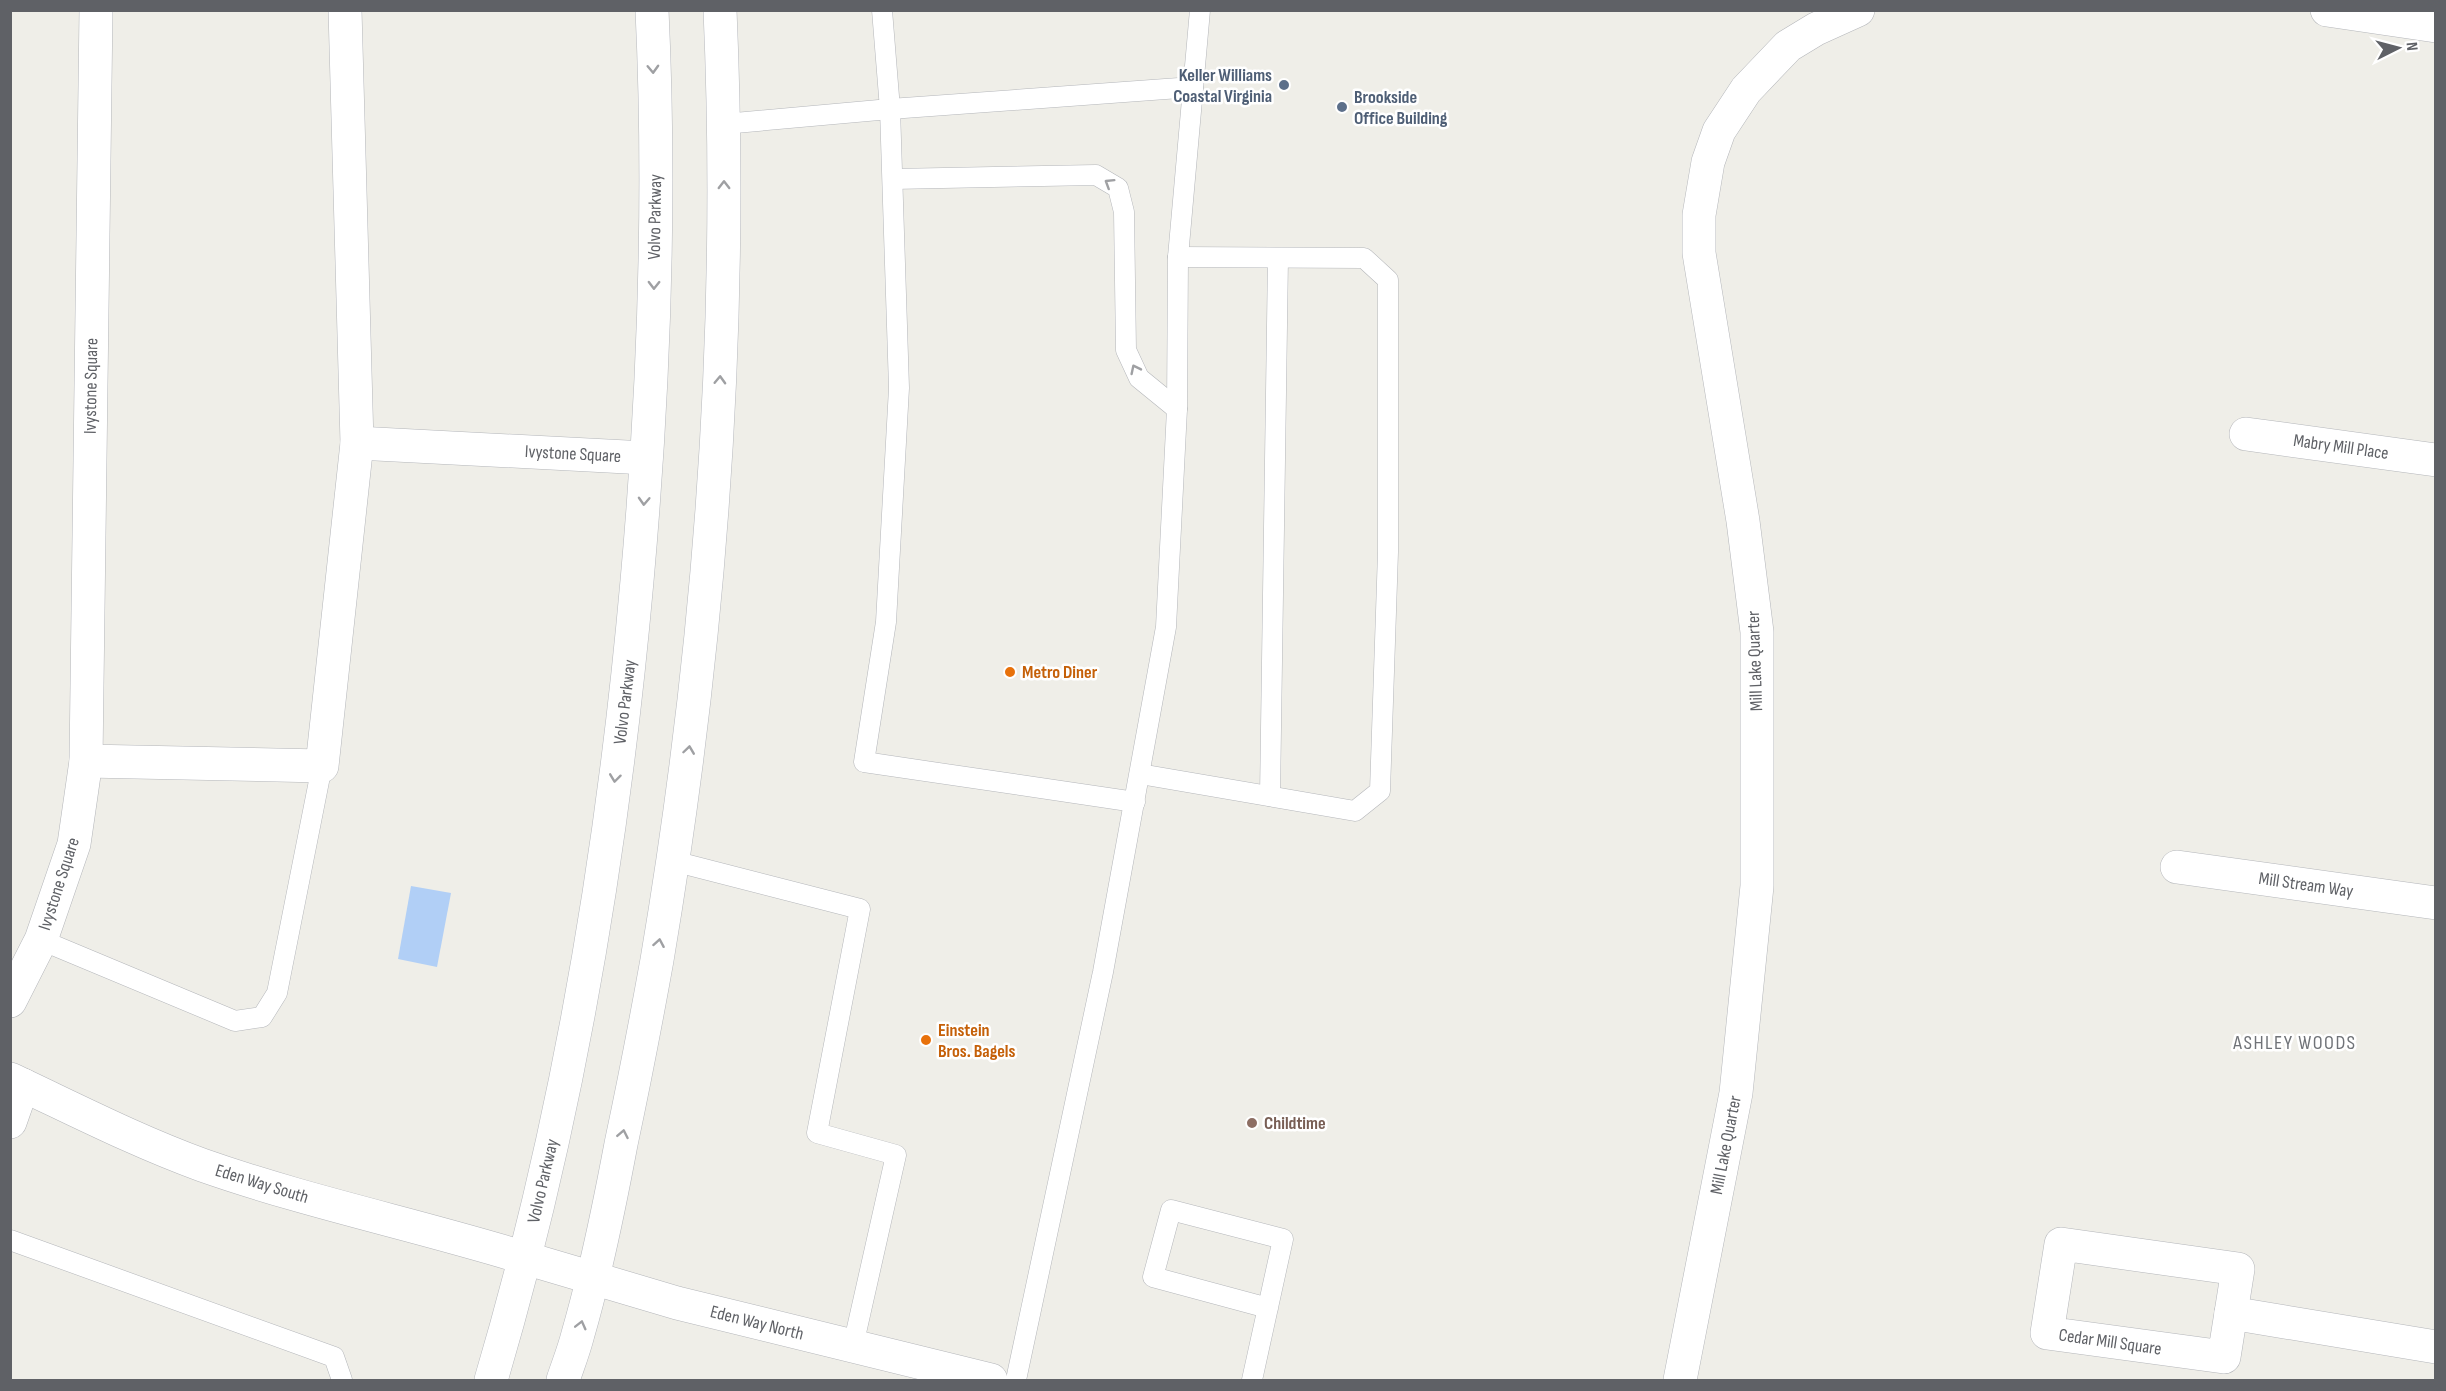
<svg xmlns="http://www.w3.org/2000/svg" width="2446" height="1391" font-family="'Sofia Sans Condensed',sans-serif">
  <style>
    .water { fill: #b1cff6 }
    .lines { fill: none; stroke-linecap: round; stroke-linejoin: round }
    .service-casing { stroke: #b4b6ba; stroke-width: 21 }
    .minor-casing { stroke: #b4b6ba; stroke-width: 34 }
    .tertiary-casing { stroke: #b4b6ba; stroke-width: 34 }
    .secondary-casing { stroke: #b6b8bd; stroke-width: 34 }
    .service { stroke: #fff; stroke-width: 20 }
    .minor { stroke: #fff; stroke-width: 33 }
    .tertiary { stroke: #fff; stroke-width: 33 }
    .secondary { stroke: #fff; stroke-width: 33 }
    .oneway { stroke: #9fa0a3 }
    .service-dot { fill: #5c6f8a; stroke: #fff; stroke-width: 2 }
    .food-dot { fill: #e8710a; stroke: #fff; stroke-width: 2 }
    .education-dot { fill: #8d6e63; stroke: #fff; stroke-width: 2 }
    .labels { text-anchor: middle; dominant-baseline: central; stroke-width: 5; stroke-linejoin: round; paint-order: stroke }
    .service-label { font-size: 18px; font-weight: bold; fill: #4e5e75; stroke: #fff; text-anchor: end }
    .street-label { font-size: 18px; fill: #5f6166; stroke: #fff }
    .food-label { font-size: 18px; font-weight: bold; fill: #c56008; stroke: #fff; text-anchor: start }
    .education-label { font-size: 18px; font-weight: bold; fill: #785e54; stroke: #fff; text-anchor: start }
    .neighbourhood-label { font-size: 20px; letter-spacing: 1.5px; fill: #707378; stroke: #fff }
  </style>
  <rect width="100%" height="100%" fill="#efeee8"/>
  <path class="water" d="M 411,886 L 451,893 L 437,967 L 398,959 Z"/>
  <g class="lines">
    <g class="service-casing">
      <g id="service">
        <path d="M 882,10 L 890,109 L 899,388 L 886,622 L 864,762 L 1135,802"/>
        <path d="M 724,124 L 890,109 L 1193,87"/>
        <path d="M 893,179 L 1096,175 L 1118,188 L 1124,212 L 1126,350 L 1139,378 L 1177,409"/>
        <path d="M 1140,774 L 1355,811 L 1380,791 L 1388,552 L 1388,280 L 1364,258 L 1178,257"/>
        <path d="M 1270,796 L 1278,258"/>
        <path d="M 673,861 L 860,909 L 817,1133 L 896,1155 L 853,1346"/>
        <path d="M 41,940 L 235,1021 L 262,1017 L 277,993 L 322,766"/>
        <path d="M 10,1240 L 334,1357 L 342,1380"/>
        <path d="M 1016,1380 L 1103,972 L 1166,627 L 1177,409 L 1178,257 L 1200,10"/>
        <path d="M 1252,1380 L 1283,1239 L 1171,1210 L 1153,1277 L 1268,1308"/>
      </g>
    </g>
    <g class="minor-casing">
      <g id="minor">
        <path d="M 2327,10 L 2436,26"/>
        <path d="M 2246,434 L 2436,460"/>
        <path d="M 357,443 L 646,458"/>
        <path d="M 86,761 L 322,766 L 357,443 L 345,10"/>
        <path d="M 2177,867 L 2436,903"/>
        <path d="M 10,1001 L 41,940 L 74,844 L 86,761 L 96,10"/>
        <path d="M 10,1079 C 74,1109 136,1141 202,1165 C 307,1202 418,1225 525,1258"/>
        <path d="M 10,1122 L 23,1085"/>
        <path d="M 2061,1244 L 2238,1269 L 2224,1357 L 2047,1333 Z"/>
        <path d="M 2231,1313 L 2436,1347"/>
        <path d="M 1680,1380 L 1736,1093 L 1757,886 L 1757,632 L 1743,521 L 1699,253 L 1699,215 L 1708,162 L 1719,131 L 1746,90 L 1788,46 L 1816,29 L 1858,10"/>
      </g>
    </g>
    <g class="tertiary-casing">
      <path id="tertiary" d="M 525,1258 L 677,1303 L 991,1380"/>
    </g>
    <g class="secondary-casing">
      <g id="secondary">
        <path d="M 491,1380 C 568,1120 613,851 637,581 C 654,391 661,200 652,10"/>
        <path d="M 563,1380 C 568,1365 574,1350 578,1334 C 596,1272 609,1208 621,1144 C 634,1083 646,1021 657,960 C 710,646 734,328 720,10"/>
      </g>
    </g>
    <use href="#service" class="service"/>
    <use href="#minor" class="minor"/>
    <use href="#tertiary" class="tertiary"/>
    <use href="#secondary" class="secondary"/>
  </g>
  <defs><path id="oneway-chevron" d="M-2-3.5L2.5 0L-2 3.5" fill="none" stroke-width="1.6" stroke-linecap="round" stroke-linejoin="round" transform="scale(1.5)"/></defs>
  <g class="oneway">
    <use href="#oneway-chevron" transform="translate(653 69) rotate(88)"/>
    <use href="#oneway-chevron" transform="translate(1109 183) rotate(-148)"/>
    <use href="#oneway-chevron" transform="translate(724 185) rotate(-90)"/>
    <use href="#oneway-chevron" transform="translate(654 285) rotate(91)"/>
    <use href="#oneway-chevron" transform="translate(1135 369) rotate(-116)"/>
    <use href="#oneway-chevron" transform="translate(720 380) rotate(-88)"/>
    <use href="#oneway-chevron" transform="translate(644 501) rotate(93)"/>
    <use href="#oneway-chevron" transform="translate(689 750) rotate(-82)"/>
    <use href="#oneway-chevron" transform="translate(615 778) rotate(97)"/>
    <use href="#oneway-chevron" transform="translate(659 943) rotate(-80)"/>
    <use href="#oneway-chevron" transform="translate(623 1134) rotate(-79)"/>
    <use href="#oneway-chevron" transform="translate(581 1325) rotate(-76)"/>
  </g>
  <g class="service-dot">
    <circle cx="1284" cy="85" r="6"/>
    <circle cx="1342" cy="107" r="6"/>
  </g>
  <g class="food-dot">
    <circle cx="1010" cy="672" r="6"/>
    <circle cx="926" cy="1040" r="6"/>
  </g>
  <circle class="education-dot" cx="1252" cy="1123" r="6"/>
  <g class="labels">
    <g class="service-label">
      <text x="1272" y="75">Keller Williams<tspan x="1272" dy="21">Coastal Virginia</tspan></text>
      <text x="1354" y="97" text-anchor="start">Brookside<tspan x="1354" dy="21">Office Building</tspan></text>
    </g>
    <g class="street-label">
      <text transform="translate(655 217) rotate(-89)">Volvo Parkway</text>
      <text transform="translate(91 386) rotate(-89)">Ivystone Square</text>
      <text transform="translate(2341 447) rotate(8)">Mabry Mill Place</text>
      <text transform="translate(573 454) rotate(3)">Ivystone Square</text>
      <text transform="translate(1755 661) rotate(-92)">Mill Lake Quarter</text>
      <text transform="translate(625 702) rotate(-83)">Volvo Parkway</text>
      <text transform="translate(59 884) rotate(-72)">Ivystone Square</text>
      <text transform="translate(2306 885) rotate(8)">Mill Stream Way</text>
      <text transform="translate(1726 1145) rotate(-79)">Mill Lake Quarter</text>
      <text transform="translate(543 1181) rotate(-77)">Volvo Parkway</text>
      <text transform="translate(262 1184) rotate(17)">Eden Way South</text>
      <text transform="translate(757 1323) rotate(14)">Eden Way North</text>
      <text transform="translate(2110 1342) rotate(8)">Cedar Mill Square</text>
    </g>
    <g class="food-label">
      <text x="1022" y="672">Metro Diner</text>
      <text x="938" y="1030">Einstein<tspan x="938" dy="21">Bros. Bagels</tspan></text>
    </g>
    <g class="education-label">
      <text x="1264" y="1123">Childtime</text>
    </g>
    <g class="neighbourhood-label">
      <text x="2295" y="1043">ASHLEY WOODS</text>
    </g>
  </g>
  <rect width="2446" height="1391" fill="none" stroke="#5f6166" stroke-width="24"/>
  <g transform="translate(2398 48) rotate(84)" stroke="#ffffff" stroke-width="4.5" paint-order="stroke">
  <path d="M0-4.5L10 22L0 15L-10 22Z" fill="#5f6166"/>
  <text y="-9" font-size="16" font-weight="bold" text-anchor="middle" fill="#5f6166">N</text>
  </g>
</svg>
